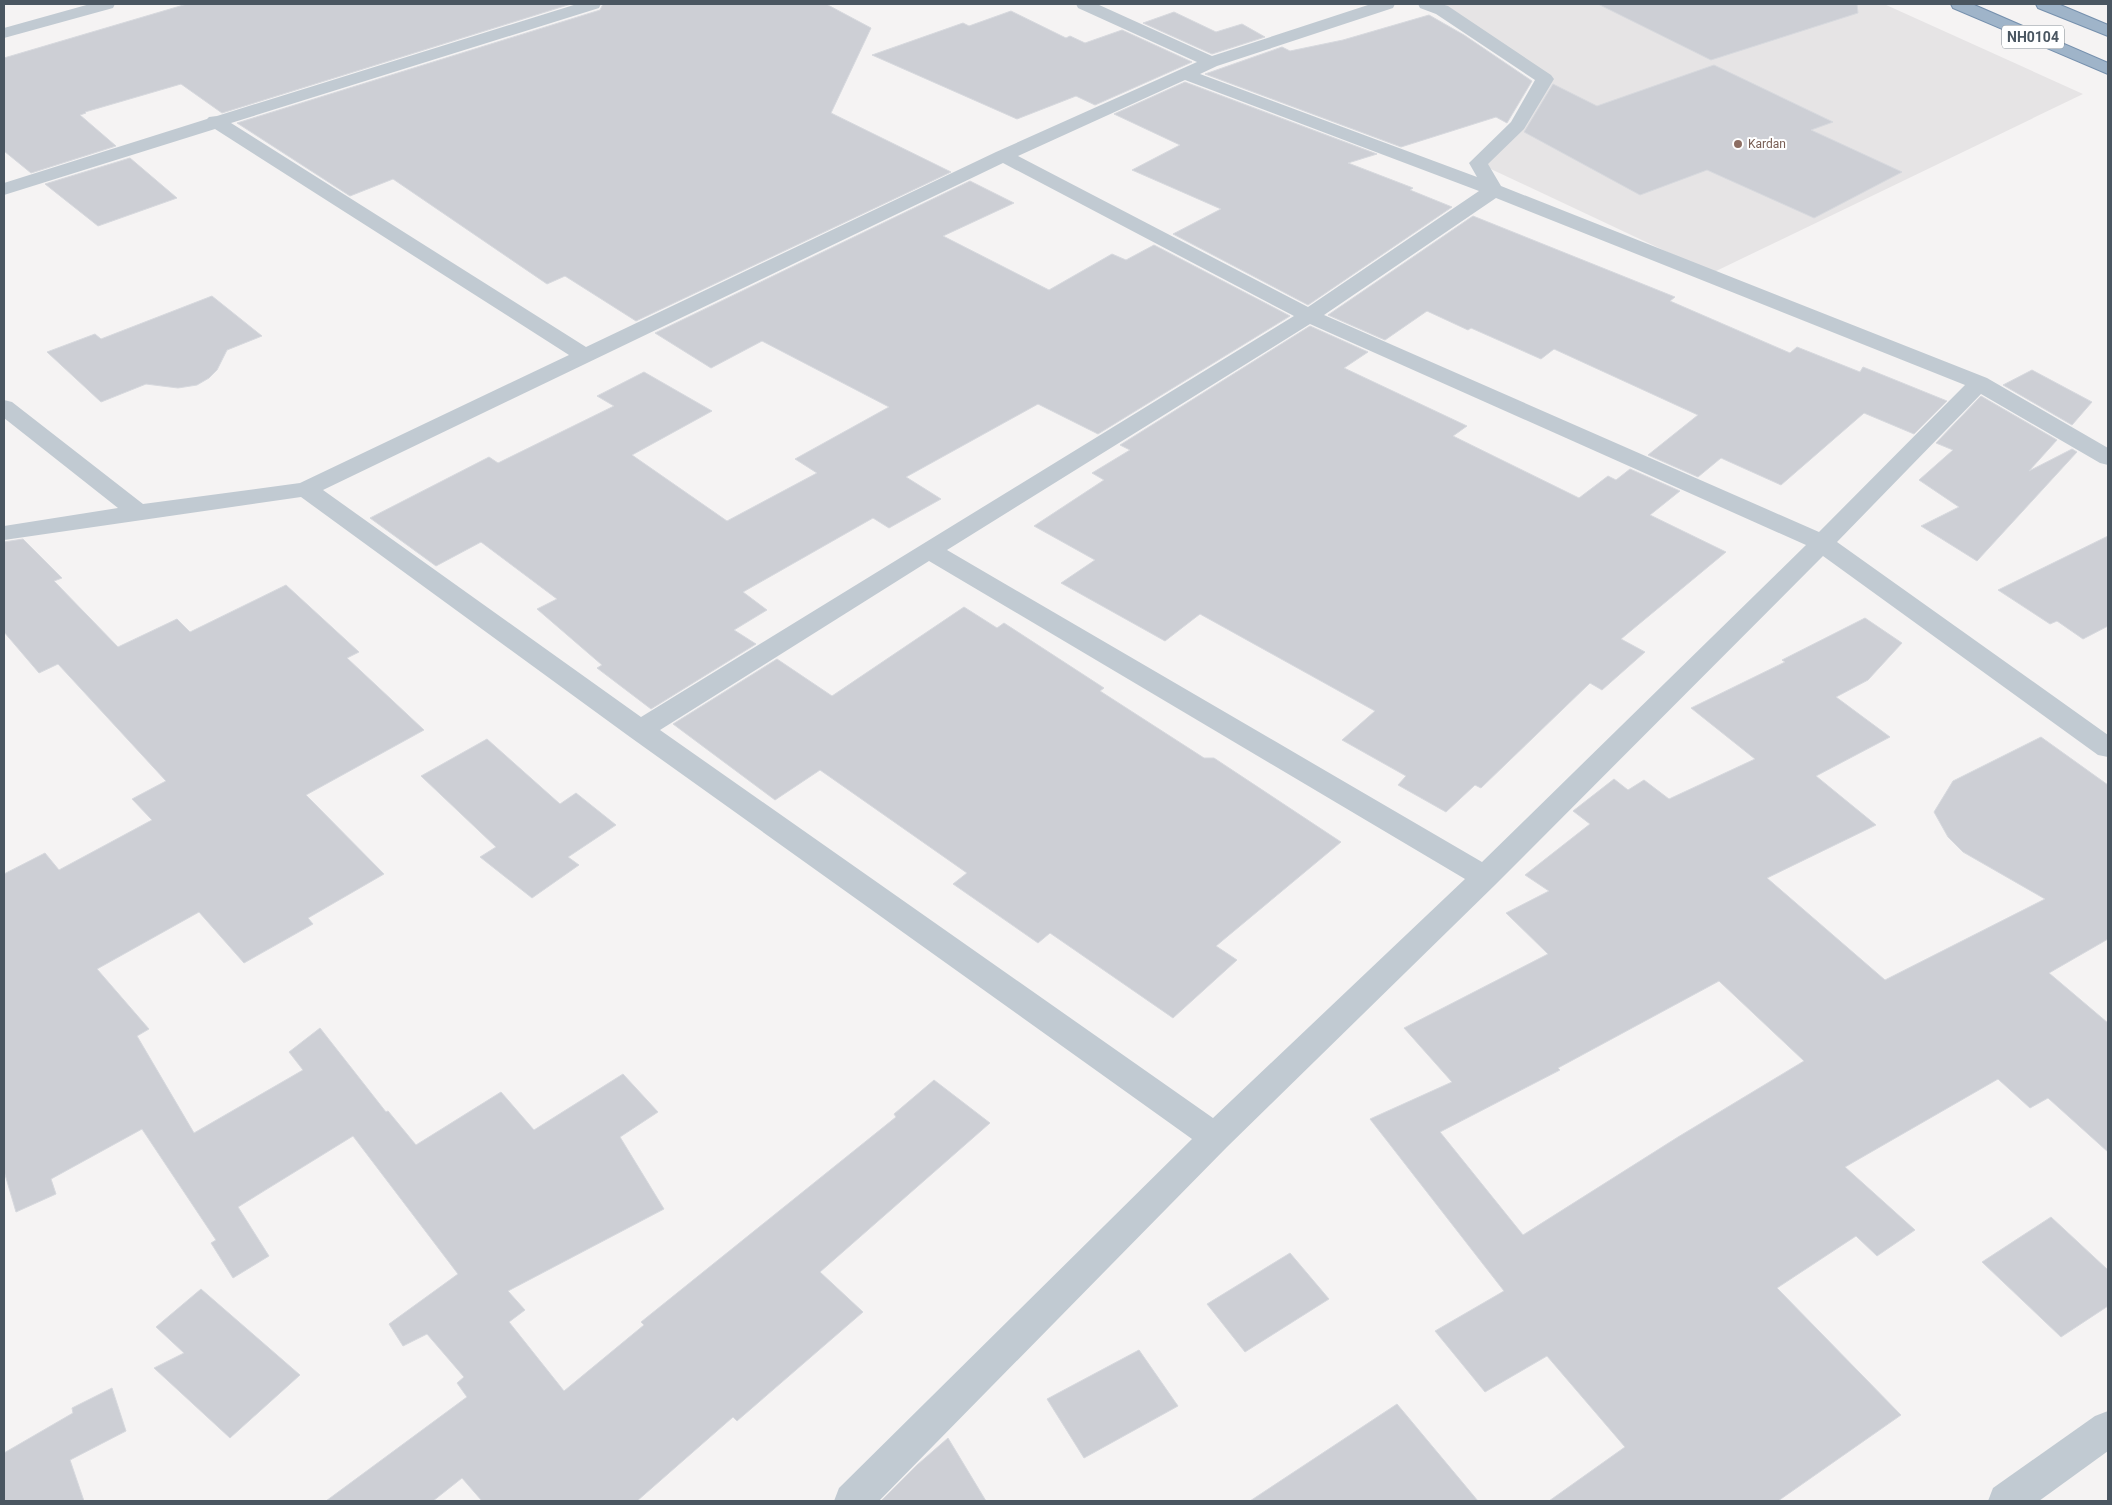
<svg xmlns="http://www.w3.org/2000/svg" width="2112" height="1505" font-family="Roboto,sans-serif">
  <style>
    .education { fill: #e6e4e5 }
    .building { fill: #cdcfd5; stroke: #d7d9de; fill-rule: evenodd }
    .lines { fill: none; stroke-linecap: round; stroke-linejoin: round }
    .trunk-casing { stroke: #7690ad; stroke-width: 2 }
    .minor { fill: #c1cad2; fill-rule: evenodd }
    .trunk { fill: #9fb4c9; fill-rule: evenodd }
    .education-dot { fill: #8d6e63; stroke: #fff; stroke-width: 2 }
    .labels { text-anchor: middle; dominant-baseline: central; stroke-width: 4; stroke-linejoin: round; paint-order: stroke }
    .far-education-label { font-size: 12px; fill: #785e54; stroke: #fff; text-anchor: start }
    .shield { fill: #fff; stroke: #808990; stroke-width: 1 }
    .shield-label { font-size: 14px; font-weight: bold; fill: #4a5661 }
  </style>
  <rect width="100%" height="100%" fill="#f5f3f3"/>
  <path class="education" d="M 1426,4 L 1884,4 L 2083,94 L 1712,273 L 1478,163 L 1518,125 L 1545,79 L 1442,10 Z"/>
  <g class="building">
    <path d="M 187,4 L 571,4 L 222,113 L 181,84 L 85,112 L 86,113 L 80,115 L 116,146 L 31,173 L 4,151 L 4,58 Z"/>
    <path d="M 603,4 L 826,4 L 871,28 L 831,113 L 951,172 L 636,321 L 565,276 L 547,284 L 393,179 L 350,196 L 237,123 L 600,10 Z"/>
    <path d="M 1598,4 L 1857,4 L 1858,13 L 1711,60 Z"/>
    <path d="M 1011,11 L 1066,38 L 1070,36 L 1085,43 L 1122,30 L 1192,62 L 1095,105 L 1076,96 L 1017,119 L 872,55 L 963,23 L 969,26 Z"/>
    <path d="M 1174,12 L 1216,32 L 1242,24 L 1265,37 L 1212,54 L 1143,23 Z"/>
    <path d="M 1429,15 L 1464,35 L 1532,81 L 1507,123 L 1496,117 L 1401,147 L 1205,74 L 1282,47 L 1290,51 L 1343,40 Z"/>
    <path d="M 1714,65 L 1833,122 L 1811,130 L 1902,172 L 1814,218 L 1707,170 L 1640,195 L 1524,132 L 1553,84 L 1597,106 Z"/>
    <path d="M 1185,82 L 1377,154 L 1348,163 L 1413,188 L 1410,190 L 1452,207 L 1308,305 L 1173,234 L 1221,209 L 1132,170 L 1180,145 L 1114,114 Z"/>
    <path d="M 130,158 L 177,198 L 98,226 L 45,184 Z"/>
    <path d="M 970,181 L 1014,203 L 943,236 L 1049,290 L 1112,254 L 1126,260 L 1154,245 L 1290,316 L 1098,434 L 1038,404 L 906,477 L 941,499 L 889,528 L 873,518 L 743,592 L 767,610 L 734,630 L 756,644 L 651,709 L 597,668 L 602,665 L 537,609 L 557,599 L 481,542 L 436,566 L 370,518 L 489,457 L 498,463 L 614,406 L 597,396 L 644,372 L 712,411 L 632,455 L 727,521 L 817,473 L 795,459 L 889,407 L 762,341 L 711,368 L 655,333 Z"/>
    <path d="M 1473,216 L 1675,297 L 1670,301 L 1790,353 L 1797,347 L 1860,372 L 1863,367 L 1947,401 L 1914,434 L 1864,413 L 1781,485 L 1721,458 L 1698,477 L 1648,455 L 1698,415 L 1554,349 L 1541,359 L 1471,328 L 1468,330 L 1427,311 L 1385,340 L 1328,315 Z"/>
    <path d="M 212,296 L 262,336 L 227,350 L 217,370 L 209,378 L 197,385 L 178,388 L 146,384 L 101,402 L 47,352 L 95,334 L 101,339 Z"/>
    <path d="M 1310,326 L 1368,352 L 1344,368 L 1467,426 L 1453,436 L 1579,498 L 1608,476 L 1616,480 L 1630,469 L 1680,491 L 1650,515 L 1726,552 L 1621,639 L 1645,652 L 1602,690 L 1590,683 L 1481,788 L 1475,785 L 1446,812 L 1398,785 L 1406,776 L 1342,740 L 1375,711 L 1200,614 L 1165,641 L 1061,583 L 1095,560 L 1034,526 L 1104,480 L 1092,473 L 1130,450 L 1120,445 Z"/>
    <path d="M 2032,370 L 2092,402 L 2072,425 L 2003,385 Z"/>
    <path d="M 1981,396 L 2057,440 L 2029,471 L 2072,449 L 2077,452 L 1977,561 L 1921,526 L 1959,507 L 1919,480 L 1953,450 L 1936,443 Z"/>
    <path d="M 2108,536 L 2108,626 L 2083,639 L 2057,621 L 2050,624 L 1998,590 Z"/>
    <path d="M 23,539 L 62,578 L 54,581 L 118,647 L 177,619 L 190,632 L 286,585 L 359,652 L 347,658 L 424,730 L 306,795 L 384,874 L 308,918 L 313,924 L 244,963 L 199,912 L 97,969 L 149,1029 L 137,1036 L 194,1133 L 303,1070 L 289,1052 L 320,1028 L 386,1112 L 388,1111 L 416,1145 L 501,1092 L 534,1130 L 623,1074 L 658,1112 L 620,1137 L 664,1209 L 508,1291 L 525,1310 L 509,1322 L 564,1391 L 644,1325 L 641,1322 L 896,1117 L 894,1114 L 934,1080 L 990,1123 L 820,1272 L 863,1312 L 737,1421 L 733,1417 L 637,1501 L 482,1501 L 462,1478 L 433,1501 L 326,1501 L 467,1397 L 457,1383 L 464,1377 L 427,1334 L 403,1346 L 389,1324 L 458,1274 L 353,1136 L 238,1207 L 269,1256 L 233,1278 L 211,1243 L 216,1240 L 142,1129 L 51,1179 L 56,1194 L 16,1212 L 4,1171 L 4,874 L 45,853 L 59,870 L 152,820 L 132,799 L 166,781 L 58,664 L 39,673 L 4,632 L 4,542 Z"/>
    <path d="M 964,607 L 997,628 L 1004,623 L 1104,688 L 1100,691 L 1204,758 L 1214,758 L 1341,842 L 1216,946 L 1237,960 L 1173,1018 L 1050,933 L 1038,943 L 953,884 L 967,873 L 820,770 L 775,800 L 673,724 L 777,659 L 832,696 Z"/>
    <path d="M 1865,618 L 1902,643 L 1868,680 L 1836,697 L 1890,737 L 1816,776 L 1876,825 L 1767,878 L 1885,980 L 2045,899 L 1963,852 L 1948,837 L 1934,812 L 1953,781 L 2041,737 L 2108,785 L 2108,939 L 2049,973 L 2108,1023 L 2108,1152 L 2048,1098 L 2030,1108 L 1998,1079 L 1845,1167 L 1915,1230 L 1877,1256 L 1856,1236 L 1777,1288 L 1901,1415 L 1778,1501 L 1549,1501 L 1625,1447 L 1547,1356 L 1485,1392 L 1435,1331 L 1504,1291 L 1370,1119 L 1452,1082 L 1404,1028 L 1548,954 L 1506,913 L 1549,891 L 1525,875 L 1590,824 L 1573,811 L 1614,779 L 1628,790 L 1644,780 L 1669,799 L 1755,759 L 1691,708 L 1785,662 L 1782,660 ZM 1719,981 L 1804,1061 L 1678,1137 L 1523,1235 L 1440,1132 L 1560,1070 L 1558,1068 Z"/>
    <path d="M 487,739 L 560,804 L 576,793 L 616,825 L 568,857 L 579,865 L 532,898 L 480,857 L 496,847 L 421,776 Z"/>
    <path d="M 2051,1217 L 2108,1270 L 2108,1306 L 2061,1337 L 1982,1262 Z"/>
    <path d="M 1290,1253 L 1329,1299 L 1245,1352 L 1207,1304 Z"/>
    <path d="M 201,1289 L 300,1375 L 230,1438 L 154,1368 L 184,1353 L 156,1327 Z"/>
    <path d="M 1139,1350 L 1178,1406 L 1084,1458 L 1047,1399 Z"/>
    <path d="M 112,1388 L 126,1431 L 70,1460 L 84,1501 L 4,1501 L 4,1453 L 73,1413 L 72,1408 Z"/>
    <path d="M 1397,1404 L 1478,1501 L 1250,1501 Z"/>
    <path d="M 948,1438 L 986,1501 L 881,1501 L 917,1465 Z"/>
  </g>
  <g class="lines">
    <g class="trunk-casing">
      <g id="trunk">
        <path d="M 1951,4 L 1972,4 L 2108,63 L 2108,74 L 1953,8 Z"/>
        <path d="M 2036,4 L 2058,4 L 2108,25 L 2108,36 L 2038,8 Z"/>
      </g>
    </g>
    <g class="minor">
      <path d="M 90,4 L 115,4 L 113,8 L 4,38 L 4,28 Z"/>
      <path d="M 577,4 L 601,4 L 599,8 L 231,123 L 586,347 L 996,152 L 1197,62 L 1078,8 L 1076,4 L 1097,4 L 1212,56 L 1371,4 L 1395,4 L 1393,8 L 1217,66 L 1200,74 L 1477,177 L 1469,163 L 1511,122 L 1535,80 L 1436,14 L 1420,8 L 1418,4 L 1441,4 L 1448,6 L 1551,75 L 1554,79 L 1524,129 L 1488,164 L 1501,186 L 1987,378 L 2108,448 L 2108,465 L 2100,463 L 1981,394 L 1837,542 L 2108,735 L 2108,757 L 2098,755 L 1823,556 L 1495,885 L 1227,1147 L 879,1501 L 834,1501 L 839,1488 L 1192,1139 L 630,737 L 301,497 L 4,540 L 4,526 L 118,508 L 4,418 L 4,400 L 12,402 L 143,504 L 300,483 L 569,355 L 215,129 L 4,195 L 4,183 L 207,119 L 209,117 L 217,116 ZM 1185,80 L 1479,191 L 1308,307 L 1018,156 ZM 1003,163 L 1294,316 L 641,717 L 323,490 ZM 1496,198 L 1965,385 L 1819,532 L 1324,315 ZM 1310,324 L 1806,545 L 1482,862 L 947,550 ZM 929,561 L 1465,879 L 1213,1118 L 660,730 Z"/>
      <path d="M 2108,1411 L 2108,1451 L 2039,1501 L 1988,1501 L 1993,1488 L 2095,1416 Z"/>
    </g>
    <use href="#trunk" class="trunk"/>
  </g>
  <circle class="education-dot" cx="1738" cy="144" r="5"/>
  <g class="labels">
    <g class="far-education-label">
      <text x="1748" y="144">Kardan</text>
    </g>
    <rect class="shield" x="2002" y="25.5" width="62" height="23" rx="4"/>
    <g class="shield-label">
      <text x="2033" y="37">NH0104</text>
    </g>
  </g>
  <rect width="2112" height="1505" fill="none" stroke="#4a5661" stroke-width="10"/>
</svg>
